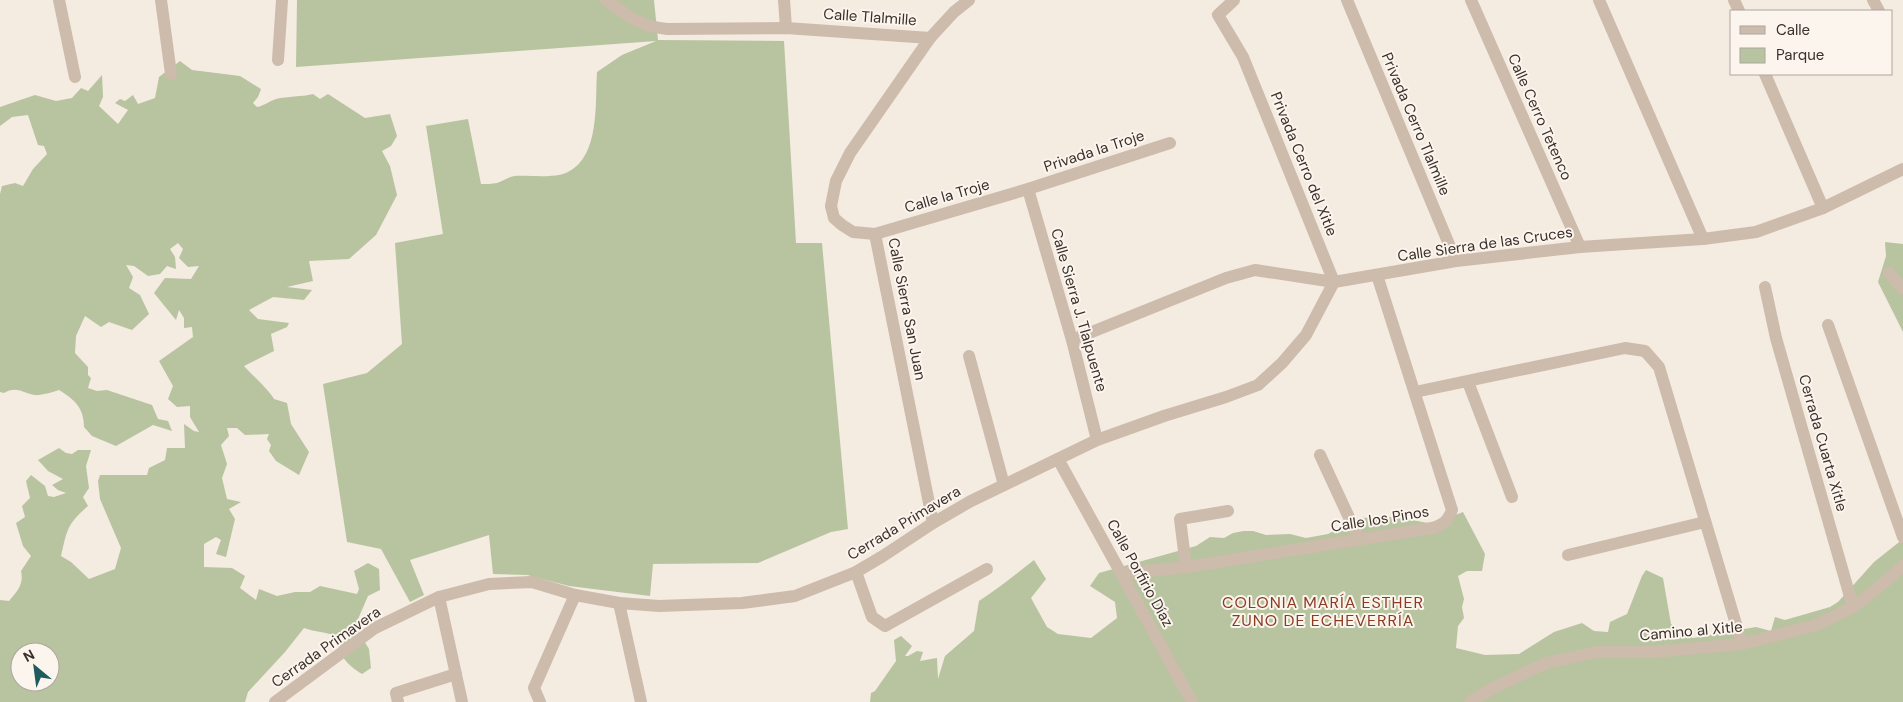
<svg xmlns="http://www.w3.org/2000/svg" width="1903" height="702" font-family="'DM Sans',sans-serif">
  <style>
    .green { fill: #b8c4a0; fill-rule: evenodd }
    .lines { fill: none; stroke-linecap: round; stroke-linejoin: round }
    .minor { stroke: #cdbbac; stroke-width: 12 }
    .labels { text-anchor: middle; dominant-baseline: central; stroke-width: 4; stroke-linejoin: round; paint-order: stroke }
    .street-label { font-size: 15px; fill: #3b302b; stroke: #fbf5ee }
    .neighbourhood-label { font-size: 16px; letter-spacing: 1px; fill: #8c3b22; stroke: #fbf5ee }
  </style>
  <rect width="100%" height="100%" fill="#f4ebe1"/>
  <g class="green">
    <path d="M 297,0 L 654,0 L 658,40 L 784,41 L 796,243 L 822,243 L 848,529 L 831,532 L 758,563 L 653,564 L 650,596 L 569,586 L 527,575 L 493,574 L 489,535 L 410,560 L 424,595 L 410,602 L 381,549 L 347,542 L 323,384 L 367,373 L 402,344 L 395,243 L 443,234 L 426,126 L 468,119 L 481,184 C 486,184 492,184 497,183 C 503,181 508,177 515,176 C 531,175 553,179 568,172 C 600,156 595,103 597,72 L 622,55 L 656,41 L 296,67 Z"/>
    <path d="M 180,61 L 192,70 L 240,76 L 261,89 L 258,97 L 253,103 L 257,107 C 264,106 269,101 276,99 C 288,96 301,97 313,94 L 320,99 L 328,94 L 365,118 L 390,114 L 397,136 L 391,146 L 382,151 L 390,166 L 397,195 L 376,235 L 349,259 L 309,261 L 313,281 L 287,287 L 312,290 L 304,300 L 273,297 L 249,310 L 258,319 L 289,323 L 287,327 L 271,334 L 274,351 L 244,366 C 252,375 269,390 274,399 L 287,403 L 291,424 L 309,452 L 299,475 L 276,461 L 269,451 L 271,445 L 267,439 L 269,434 L 245,435 L 237,428 L 227,428 L 229,436 L 221,445 L 227,464 L 222,478 L 227,499 L 241,502 L 229,509 L 235,519 L 226,557 L 216,554 L 221,540 L 216,537 L 204,544 L 204,567 L 232,568 L 245,576 L 240,588 L 256,600 L 259,589 L 277,596 L 295,592 L 310,592 L 320,586 L 357,594 L 359,589 L 354,571 L 368,563 L 379,569 L 380,590 L 368,596 L 355,626 L 369,649 L 371,668 L 362,674 C 346,664 338,655 337,636 C 326,632 315,632 304,628 L 285,652 L 248,692 L 245,702 L 0,702 L 0,600 L 9,601 C 17,591 24,585 21,571 L 31,556 L 23,546 L 16,523 L 25,517 L 22,506 L 30,498 L 26,481 L 31,475 L 45,486 L 48,496 L 54,497 L 66,493 L 58,490 L 52,485 L 63,479 L 48,471 L 38,460 L 59,448 L 66,453 L 72,454 L 78,450 L 91,450 L 86,466 L 89,488 L 83,497 L 88,506 C 67,524 67,530 61,556 L 71,562 L 89,579 L 115,569 L 121,548 L 100,499 L 98,481 L 100,475 L 147,475 L 149,468 L 165,460 L 167,448 L 185,448 L 184,424 L 194,431 L 199,432 L 190,417 L 190,406 L 177,407 L 168,399 L 173,386 L 159,361 L 193,337 L 192,327 L 184,328 L 184,318 L 179,310 L 176,320 L 154,293 L 165,278 L 191,279 L 199,266 L 188,267 L 179,258 L 183,249 L 178,243 L 170,249 L 175,257 L 176,269 L 167,266 L 160,274 L 148,276 L 134,266 L 126,265 L 133,277 L 129,288 L 140,295 L 149,314 L 132,330 L 109,322 L 101,327 L 85,316 L 76,336 L 75,353 L 88,367 L 88,375 L 91,378 L 88,388 L 97,391 L 107,390 L 152,405 L 158,419 L 168,421 L 172,431 L 153,425 L 116,446 L 92,436 L 84,427 C 84,408 75,400 59,390 C 53,392 46,394 39,395 C 26,396 18,384 4,393 L 0,392 L 0,194 L 2,186 L 15,183 L 23,186 L 33,169 L 47,154 L 44,146 L 38,145 L 28,115 L 12,117 L 0,126 L 0,107 L 35,95 L 56,101 L 72,98 L 81,88 L 88,91 L 102,75 L 103,97 L 99,106 L 118,124 L 128,110 L 115,103 L 120,99 L 125,101 L 133,95 L 138,104 L 155,98 L 159,77 ZM 20,652 L 50,652 L 50,682 L 20,682 Z"/>
    <path d="M 1885,242 L 1903,244 L 1903,332 L 1878,282 L 1886,256 Z"/>
    <path d="M 1463,512 L 1485,554 L 1482,571 L 1467,571 L 1458,576 L 1464,599 L 1462,607 L 1464,618 L 1458,626 L 1456,648 L 1485,655 L 1519,654 L 1554,632 L 1582,623 L 1594,631 L 1608,632 L 1610,622 L 1627,614 L 1642,576 L 1646,570 L 1663,578 L 1671,624 L 1693,638 L 1756,627 L 1771,631 L 1775,617 L 1785,620 L 1830,607 L 1838,602 L 1874,562 L 1903,539 L 1903,702 L 870,702 L 871,693 L 875,691 L 896,661 L 894,640 L 901,636 L 912,646 L 905,656 L 908,656 L 917,651 L 923,652 L 920,661 L 937,658 L 938,679 L 945,656 L 974,631 L 979,601 C 998,589 1016,574 1034,560 L 1046,579 L 1031,598 L 1047,627 L 1058,634 L 1091,638 L 1117,618 L 1115,602 L 1090,586 L 1099,573 L 1196,546 L 1210,537 L 1224,538 L 1233,533 L 1244,531 L 1253,531 L 1266,535 L 1290,534 L 1306,538 L 1328,534 L 1358,518 L 1396,517 L 1433,524 Z"/>
  </g>
  <g class="lines">
    <g class="minor">
      <path d="M 59,0 L 75,77"/>
      <path d="M 161,0 L 171,74"/>
      <path d="M 606,0 C 628,16 639,26 667,29 L 786,28 L 930,38"/>
      <path d="M 784,0 L 786,28"/>
      <path d="M 1347,0 L 1456,261"/>
      <path d="M 1471,0 L 1580,247"/>
      <path d="M 1599,0 L 1703,239"/>
      <path d="M 1734,0 L 1739,11"/>
      <path d="M 1873,0 L 1879,11"/>
      <path d="M 278,60 L 282,0"/>
      <path d="M 1765,74 L 1823,208"/>
      <path d="M 1028,189 L 1072,340 L 1097,440"/>
      <path d="M 875,234 L 1028,189 L 1170,143"/>
      <path d="M 1889,273 L 1903,289"/>
      <path d="M 1765,287 L 1776,338 L 1853,607"/>
      <path d="M 1828,325 L 1903,537"/>
      <path d="M 1072,340 L 1226,278 L 1255,270 L 1334,282 L 1456,261 L 1580,247 L 1703,239 L 1756,232 L 1823,208 L 1903,169"/>
      <path d="M 969,356 L 1004,485"/>
      <path d="M 1468,382 L 1512,497"/>
      <path d="M 1415,392 L 1625,348 L 1645,351 L 1659,367 L 1742,644"/>
      <path d="M 1320,455 L 1359,539"/>
      <path d="M 1058,459 L 1192,702"/>
      <path d="M 933,523 L 875,234 L 853,232 L 842,225 L 834,218 L 831,206 L 836,181 L 850,153 L 930,38 L 954,12 L 969,0"/>
      <path d="M 1568,555 L 1705,522"/>
      <path d="M 1186,567 L 1180,519 L 1228,511"/>
      <path d="M 856,572 L 872,617 L 885,626 L 987,569"/>
      <path d="M 1122,574 L 1186,567 L 1432,528 C 1443,525 1448,521 1452,510 L 1377,275"/>
      <path d="M 439,597 L 462,702"/>
      <path d="M 619,603 L 641,702"/>
      <path d="M 275,702 L 375,628 L 439,597 L 489,584 L 532,582 L 575,595 L 619,603 L 659,606 L 742,603 L 795,596 L 856,572 L 883,556 L 933,523 L 971,501 L 1097,440 L 1164,416 L 1226,397 L 1258,385 L 1282,363 L 1306,335 L 1334,282 L 1243,57 L 1218,15 L 1234,0"/>
      <path d="M 398,702 L 396,693 L 456,674"/>
      <path d="M 540,702 L 534,688 L 575,595"/>
      <path d="M 1470,702 L 1493,688 L 1546,663 L 1596,652 L 1654,652 L 1742,644 L 1816,625 L 1853,607 L 1874,591 L 1903,566"/>
    </g>
  </g>
  <g class="labels">
    <g class="street-label">
      <text transform="translate(870 17) rotate(4)">Calle Tlalmille</text>
      <text transform="translate(1540 117) rotate(66)">Calle Cerro Tetenco</text>
      <text transform="translate(1416 124) rotate(67)">Privada Cerro Tlalmille</text>
      <text transform="translate(1094 151) rotate(-18)">Privada la Troje</text>
      <text transform="translate(1304 164) rotate(68)">Privada Cerro del Xitle</text>
      <text transform="translate(947 196) rotate(-16)">Calle la Troje</text>
      <text transform="translate(1485 244) rotate(-8)">Calle Sierra de las Cruces</text>
      <text transform="translate(907 309) rotate(79)">Calle Sierra San Juan</text>
      <text transform="translate(1079 310) rotate(74)">Calle Sierra J. Tlalpuente</text>
      <text transform="translate(1823 443) rotate(74)">Cerrada Cuarta Xitle</text>
      <text transform="translate(1380 519) rotate(-9)">Calle los Pinos</text>
      <text transform="translate(904 523) rotate(-31)">Cerrada Primavera</text>
      <text transform="translate(1140 573) rotate(61)">Calle Porfirio Díaz</text>
      <text transform="translate(1691 631) rotate(-5)">Camino al Xitle</text>
      <text transform="translate(326 647) rotate(-35)">Cerrada Primavera</text>
    </g>
    <g class="neighbourhood-label">
      <text x="1323" y="602">COLONIA MARÍA ESTHER<tspan x="1323" dy="18">ZUNO DE ECHEVERRÍA</tspan></text>
    </g>
  </g>
  <rect x="1730" y="10" width="162" height="65" fill="#fbf5ee" stroke="#aea6a0"/>
  <rect x="1740" y="26" width="25" height="8" fill="#cdbbac" stroke="#aea6a0"/>
  <text x="1776" y="35" font-size="15" fill="#3b302b">Calle</text>
  <rect x="1740" y="48" width="25" height="15" fill="#b8c4a0" stroke="#aea6a0"/>
  <text x="1776" y="60" font-size="15" fill="#3b302b">Parque</text>
  <g transform="translate(35 667) rotate(331)"><circle r="24" fill="#fbf5ee" stroke="#aea6a0"/>
  <path d="M0-4L9 19L0 12L-9 19Z" fill="#1f5a5e"/>
  <text y="-8" font-size="14" font-weight="bold" text-anchor="middle" fill="#3b302b">N</text>
  </g>
</svg>
